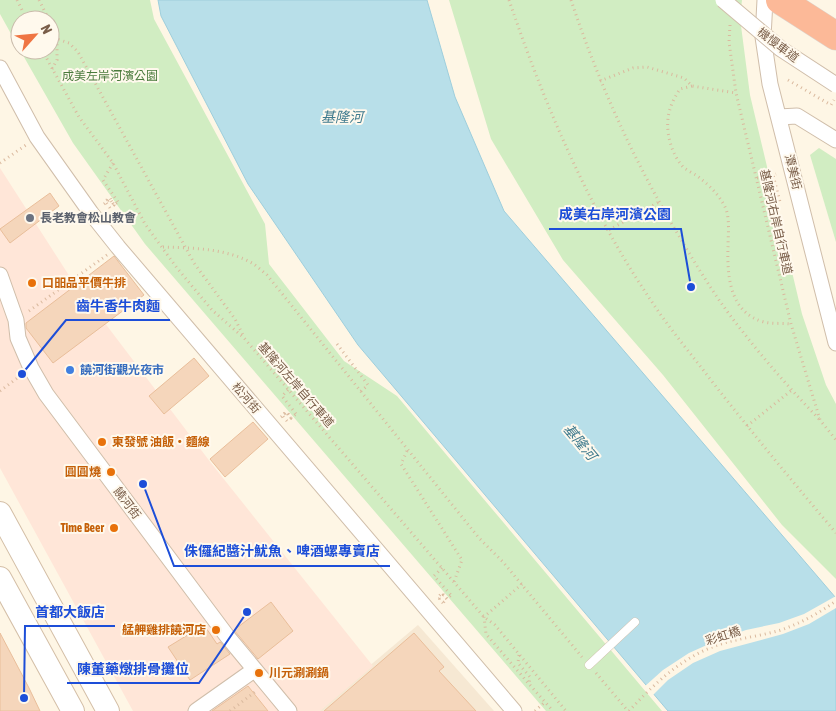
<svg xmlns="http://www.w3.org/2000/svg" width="836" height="711" font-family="'Asap Condensed','Noto Sans TC',sans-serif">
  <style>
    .residential { fill: #f6e8d3 }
    .commercial { fill: #ffe6d8 }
    .green { fill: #d1edc2 }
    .water { fill: #b8dfe9; stroke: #9ecedc }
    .pier { fill: #fef6e5 }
    .building { fill: #f5d6bb; stroke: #e9be9a }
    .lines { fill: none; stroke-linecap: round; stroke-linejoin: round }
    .lane-casing { stroke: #d0beaa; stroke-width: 9 }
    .street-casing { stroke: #d0beaa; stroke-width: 17 }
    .secondary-casing { stroke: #d4bfa7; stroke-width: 24 }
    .highway-casing { stroke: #dcd5cf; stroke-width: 29 }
    .path { stroke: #dab99e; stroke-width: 3; stroke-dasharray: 1 4; stroke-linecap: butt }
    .lane { stroke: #fff; stroke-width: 8 }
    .street { stroke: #fff; stroke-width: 15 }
    .secondary { stroke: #fff; stroke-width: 22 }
    .highway { stroke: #fcb998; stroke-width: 28 }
    .street-bridge-casing { stroke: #d0beaa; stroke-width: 17; stroke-linecap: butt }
    .path-bridge { stroke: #dab99e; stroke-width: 3; stroke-dasharray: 1 4; stroke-linecap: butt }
    .street-bridge { stroke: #fff; stroke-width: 15 }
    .worship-dot { fill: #6b7280; stroke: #fff9ed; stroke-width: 2 }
    .food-dot { fill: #e8710a; stroke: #fff9ed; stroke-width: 2 }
    .shop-dot { fill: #3f7fe0; stroke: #fff9ed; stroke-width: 2 }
    .labels { text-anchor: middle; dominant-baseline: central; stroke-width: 4; stroke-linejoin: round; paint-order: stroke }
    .street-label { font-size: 12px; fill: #795d48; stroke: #fff9ed }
    .park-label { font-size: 12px; fill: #4a7a3c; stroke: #fff9ed }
    .worship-label { font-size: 12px; font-weight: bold; fill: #5b616d; stroke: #fff9ed; text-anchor: start }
    .food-label { font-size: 12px; font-weight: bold; fill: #c56008; stroke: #fff9ed; text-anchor: start }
    .shop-label { font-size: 12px; font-weight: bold; fill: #366cbe; stroke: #fff9ed; text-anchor: start }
    .water-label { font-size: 14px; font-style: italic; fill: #407b8e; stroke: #fff9ed }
    .leader { fill: none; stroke: #1d4ed8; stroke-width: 2 }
    .callout-dot { fill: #1d4ed8; stroke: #fff9ed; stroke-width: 2 }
    .callout-label { font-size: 14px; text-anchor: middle; font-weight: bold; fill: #1d4ed8; stroke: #fff9ed; stroke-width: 4; stroke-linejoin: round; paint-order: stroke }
  </style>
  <rect width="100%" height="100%" fill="#fef6e5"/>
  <path class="residential" d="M 418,625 L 494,711 L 316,711 Z"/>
  <path class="commercial" d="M 0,168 L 70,277 L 211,463 L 373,666 L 320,711 L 133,711 L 0,468 Z"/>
  <g class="green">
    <path d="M 0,0 L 150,0 L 154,19 L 265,224 L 269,264 L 344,361 L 397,396 L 662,711 L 546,711 L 145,244 L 73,143 L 20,50 L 50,50 L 50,20 L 20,20 L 20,50 L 0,14 Z"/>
    <path d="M 449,0 L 742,0 L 740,18 L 750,95 L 802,314 L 826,385 L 836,404 L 836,579 L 782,525 L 663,375 L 563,260 L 491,139 Z"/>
    <path d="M 819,148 L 836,159 L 836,242 L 810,155 Z"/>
  </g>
  <path class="water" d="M 158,0 L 427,0 L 455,97 L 504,211 L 836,598 L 836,711 L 668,711 L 358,345 L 248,184 L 161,16 Z"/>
  <path class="pier" d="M 836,596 L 836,608 L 809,624 L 783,634 L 720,651 L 693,663 L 668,680 L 652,696 L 644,687 L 663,670 L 689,653 L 718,640 L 746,630 L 779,623 L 804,614 Z"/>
  <g class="building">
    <path d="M 50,193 L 59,206 L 10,243 L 0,229 Z"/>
    <path d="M 114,256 L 144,295 L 53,363 L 26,328 L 26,323 Z"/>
    <path d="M 194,358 L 209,376 L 164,414 L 149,396 Z"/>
    <path d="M 253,422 L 268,439 L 225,477 L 210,459 Z"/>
    <path d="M 271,602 L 293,631 L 258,659 L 234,630 Z"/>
    <path d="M 204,625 L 217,644 L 220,642 L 230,654 L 190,680 L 168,647 Z"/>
    <path d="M 0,633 L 29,688 L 40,711 L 0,711 Z"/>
    <path d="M 414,633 L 444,667 L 439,671 L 476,711 L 324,711 Z"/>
    <path d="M 248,686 L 268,711 L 212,711 Z"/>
  </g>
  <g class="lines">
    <g class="lane-casing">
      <path id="lane" d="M 589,665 L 635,622"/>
    </g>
    <g class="street-casing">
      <g id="street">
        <path d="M 765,0 L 763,37 L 770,84 L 836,343"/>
        <path d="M 0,68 L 37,137 L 91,213 L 118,247 L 514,711"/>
        <path d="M 779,117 L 797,116 L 836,140"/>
        <path d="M 0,275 L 16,320 L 18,338 L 31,368 L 46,394 L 227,636 L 289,711"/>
        <path d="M 196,711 L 254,670"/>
      </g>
    </g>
    <g class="secondary-casing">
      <g id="secondary">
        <path d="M 0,513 L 108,711"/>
        <path d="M 0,578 L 73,711"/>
      </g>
    </g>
    <g class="highway-casing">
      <path id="highway" d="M 780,0 L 836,36"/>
    </g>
    <g class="path">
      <path d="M 17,0 L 27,20"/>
      <path d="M 39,0 L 49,20"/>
      <path d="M 509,0 C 544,103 587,205 648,296 C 666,324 687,349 707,375 C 749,429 792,481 836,533"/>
      <path d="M 571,0 C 598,81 632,157 676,231 C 696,265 717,300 743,332 C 767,363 793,392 820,420"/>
      <path d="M 50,22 L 57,39 L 69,43 L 78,52 L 194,263 L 235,319 L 243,335"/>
      <path d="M 730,25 L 729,42 L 736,93 L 791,324 L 820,420 L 836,440"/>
      <path d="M 42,50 L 79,117 L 113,163 L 145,224 L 177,268 L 212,310 L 244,338 L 484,617 L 495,625 L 566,711"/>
      <path d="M 52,69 L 57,60 L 57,39"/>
      <path d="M 788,80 L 831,105 L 834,100"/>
      <path d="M 600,81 L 633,68 L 647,67 L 684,78 L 692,86 L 736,93"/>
      <path d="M 692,86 L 680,89 C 676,95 672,102 670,109 C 664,128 670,152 683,167 C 687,170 692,173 696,175 C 709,185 719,194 726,209 C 730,221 728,235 728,247 C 727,277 730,313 764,322 C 772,324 783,323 791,324"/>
      <path d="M 0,163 L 26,145"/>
      <path d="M 113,163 L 103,180 L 118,202"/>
      <path d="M 757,178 L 764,177 L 771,204 L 780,202 L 773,175 L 776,174"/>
      <path d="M 104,204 L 110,199 L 114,205 L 110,208"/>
      <path d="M 609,230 L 659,202"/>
      <path d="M 163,247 C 192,248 225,248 252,263 C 257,266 262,271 267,275 L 479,538 L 503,562 L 582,657"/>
      <path d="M 29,311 L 107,255"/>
      <path d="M 337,344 L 368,385 L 360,392"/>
      <path d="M 288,390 L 282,396 L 296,414"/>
      <path d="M 0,391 L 20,376"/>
      <path d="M 281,417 L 287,412 L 291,418 L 287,421"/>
      <path d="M 747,426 L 792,390"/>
      <path d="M 407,451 L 401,464 L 462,560 L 454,582"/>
      <path d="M 442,568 L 434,576 L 451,595"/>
      <path d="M 522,584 L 484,617 L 486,634 L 529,684"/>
      <path d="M 439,599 L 443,595 L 447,599 L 443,603"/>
      <path d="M 519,655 L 518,663 L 530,677 L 529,684 L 553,711"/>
      <path d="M 596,673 L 628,711"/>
      <path d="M 230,711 L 255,692"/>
      <path d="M 535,711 L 545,702"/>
      <path d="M 629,711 C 654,684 682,657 718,645 C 739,638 761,636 781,630 C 801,623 819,613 836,601"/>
    </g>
    <use href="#lane" class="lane"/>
    <use href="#street" class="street"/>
    <use href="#secondary" class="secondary"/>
    <use href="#highway" class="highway"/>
    <g class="street-bridge-casing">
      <path id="street-bridge" d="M 723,0 L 781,49 L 836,85"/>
    </g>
    <g class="path-bridge">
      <path d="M 110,208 L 105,201 L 110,198 L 114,205 L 118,202"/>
      <path d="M 287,421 L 282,415 L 286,412 L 291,418 L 296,414"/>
      <path d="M 443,603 L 438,597 L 442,593 L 447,599 L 451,595"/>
    </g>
    <use href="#street-bridge" class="street-bridge"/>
  </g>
  <circle class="worship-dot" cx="30" cy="218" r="5"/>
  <g class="food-dot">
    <circle cx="32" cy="283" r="5"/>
    <circle cx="102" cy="442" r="5"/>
    <circle cx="111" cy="472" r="5"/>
    <circle cx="114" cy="528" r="5"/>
    <circle cx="216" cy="630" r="5"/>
    <circle cx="259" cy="673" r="5"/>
  </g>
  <circle class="shop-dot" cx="70" cy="370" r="5"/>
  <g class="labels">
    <g class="street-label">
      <text transform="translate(778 45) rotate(37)">機慢車道</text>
      <text transform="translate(793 172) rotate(76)">潭美街</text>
      <text transform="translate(776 222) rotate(77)">基隆河右岸自行車道</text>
      <text transform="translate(296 385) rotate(49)">基隆河左岸自行車道</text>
      <text transform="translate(246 398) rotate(49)">松河街</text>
      <text transform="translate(127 503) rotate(53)">饒河街</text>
      <text transform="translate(723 636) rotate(-18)">彩虹橋</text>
    </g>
    <g class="park-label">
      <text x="110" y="76">成美左岸河濱公園</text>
    </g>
    <g class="worship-label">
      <text x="40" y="218">長老教會松山教會</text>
    </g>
    <g class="food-label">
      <text x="42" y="283">口昍品平價牛排</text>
      <text x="112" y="442">東發號 油飯・麵線</text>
      <text x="101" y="472" text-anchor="end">圓圓燒</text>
      <text x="104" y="528" text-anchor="end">Time Beer</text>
      <text x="206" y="630" text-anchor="end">艋舺雞排饒河店</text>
      <text x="269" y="673">川元涮涮鍋</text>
    </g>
    <g class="shop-label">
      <text x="80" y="370">饒河街觀光夜市</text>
    </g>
    <g class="water-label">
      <text x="342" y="117">基隆河</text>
      <text transform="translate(580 442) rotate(50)">基隆河</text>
    </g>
  </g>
  <path class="leader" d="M691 287L681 229H549M22 374L66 320H170M143 484L174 566H390M24 698L25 626H115M247 612L199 683H67"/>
  <g class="callout-dot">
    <circle cx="691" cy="287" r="5"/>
    <circle cx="22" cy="374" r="5"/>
    <circle cx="143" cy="484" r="5"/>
    <circle cx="24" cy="698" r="5"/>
    <circle cx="247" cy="612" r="5"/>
  </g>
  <g class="callout-label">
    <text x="615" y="219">成美右岸河濱公園</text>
    <text x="118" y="311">齒牛香牛肉麵</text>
    <text x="282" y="556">侏儸紀醬汁魷魚、啤酒螺專賣店</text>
    <text x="70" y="617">首都大飯店</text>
    <text x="133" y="674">陳董藥燉排骨攤位</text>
  </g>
  <g transform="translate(35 35) rotate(63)"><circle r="24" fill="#fff9ed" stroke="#c9bbab"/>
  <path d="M0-4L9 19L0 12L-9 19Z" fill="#ef7543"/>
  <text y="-8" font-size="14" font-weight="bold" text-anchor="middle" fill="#795d48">N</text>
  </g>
</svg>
